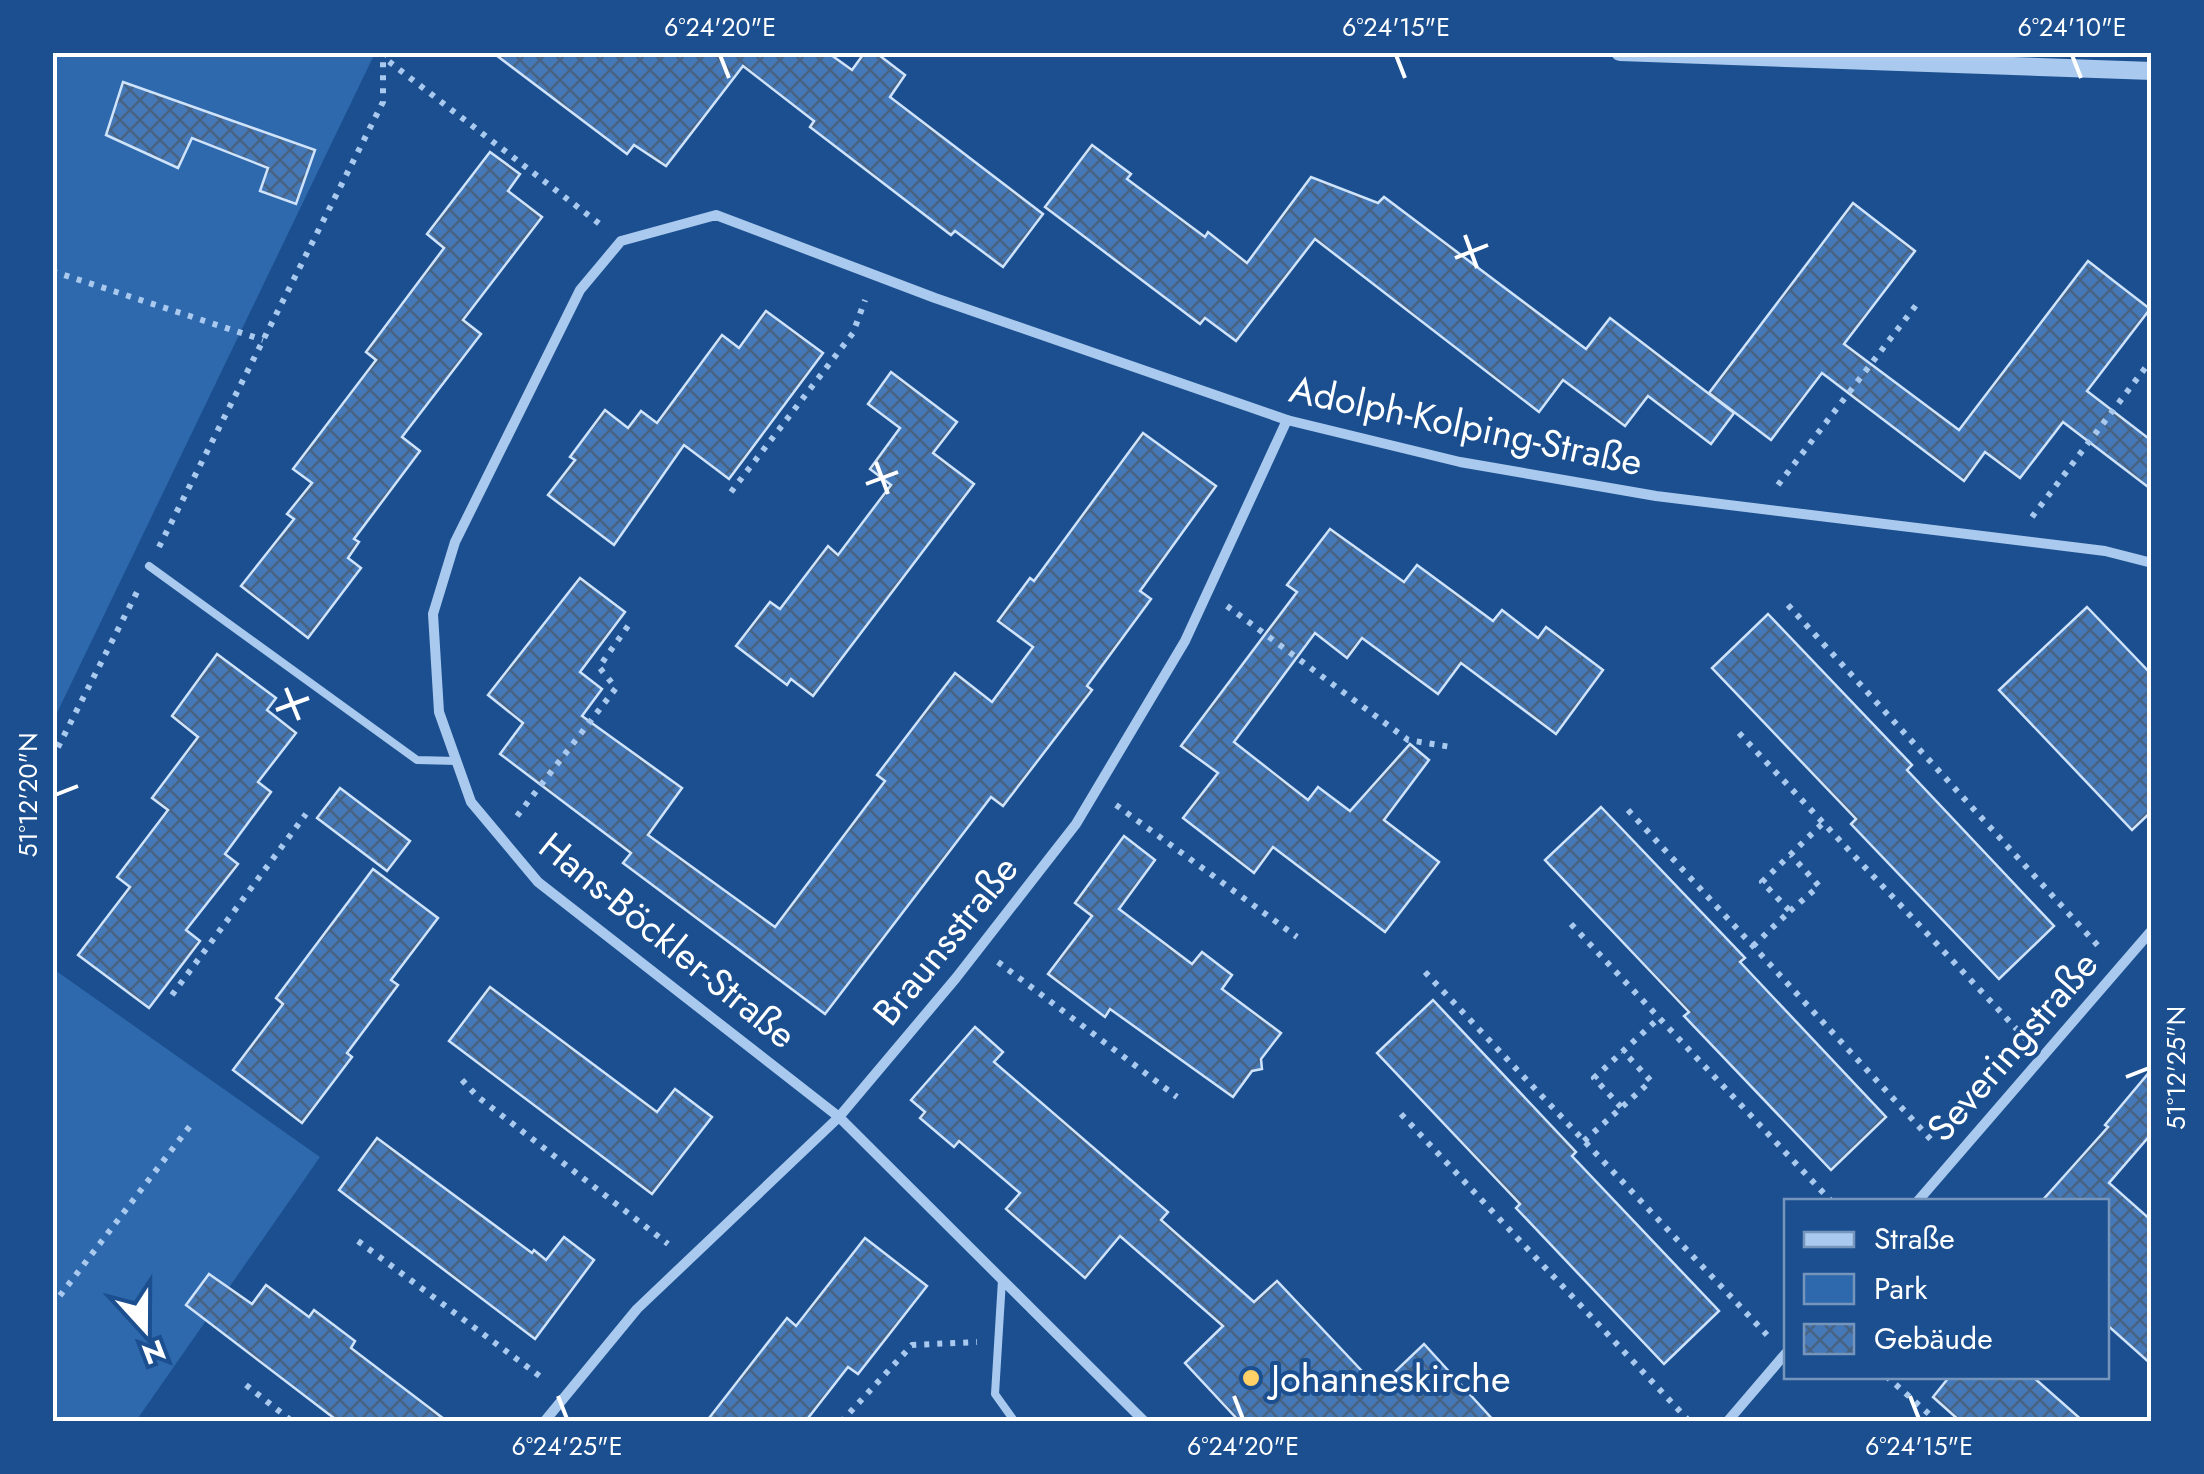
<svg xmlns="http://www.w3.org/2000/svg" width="2204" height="1474" font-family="Jost,sans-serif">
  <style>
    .green { fill: #2e69ad }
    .building { fill: url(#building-cross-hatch); stroke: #cfe3fa; stroke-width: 2.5 }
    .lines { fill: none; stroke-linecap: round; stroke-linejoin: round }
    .path { stroke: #a9c9ee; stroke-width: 6; stroke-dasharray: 5 8; stroke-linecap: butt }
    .service { stroke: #a9c9ee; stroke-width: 8 }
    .minor { stroke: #a9c9ee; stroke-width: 10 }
    .tertiary { stroke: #a9c9ee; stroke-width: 18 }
    .ticks { fill: none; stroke: #fff; stroke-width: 4 }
    .poi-dot { fill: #ffd166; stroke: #1b4f8f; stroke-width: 4 }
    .labels { text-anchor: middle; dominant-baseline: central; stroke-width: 8; stroke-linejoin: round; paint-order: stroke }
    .street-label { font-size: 38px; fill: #fff; stroke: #1b4f8f }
    .poi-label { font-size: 38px; fill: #fff; stroke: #1b4f8f; text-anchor: start }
    .neatline { fill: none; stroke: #fff; stroke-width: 4 }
    .ticks-label { font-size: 25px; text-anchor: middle; fill: #fff }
  </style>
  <defs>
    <pattern id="building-cross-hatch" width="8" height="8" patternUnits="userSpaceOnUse" patternTransform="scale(2.5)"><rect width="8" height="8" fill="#4478b7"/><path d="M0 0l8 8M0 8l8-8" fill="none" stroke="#486282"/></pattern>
  </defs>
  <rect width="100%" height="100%" fill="#1b4f8f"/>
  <g class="green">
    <path d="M 53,53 L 375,53 L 53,721 Z"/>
    <path d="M 52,968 L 320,1157 L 136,1421 L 53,1421 Z"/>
  </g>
  <g class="building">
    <path d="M 492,52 L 827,52 L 852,70 L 865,52 L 875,52 L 905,75 L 890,97 L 1043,214 L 1003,267 L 955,231 L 951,235 L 810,127 L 814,121 L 743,66 L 666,166 L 634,145 L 627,154 Z"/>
    <path d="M 123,82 L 315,150 L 296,204 L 260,191 L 268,168 L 192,138 L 178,168 L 106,135 Z"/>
    <path d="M 1092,145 L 1131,174 L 1127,179 L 1205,237 L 1208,232 L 1247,263 L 1311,177 L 1378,203 L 1384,197 L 1586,349 L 1610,318 L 1734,413 L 1711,444 L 1648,396 L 1625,426 L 1563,380 L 1539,412 L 1315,239 L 1236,341 L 1205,318 L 1200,324 L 1045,207 Z"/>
    <path d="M 490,152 L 520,174 L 508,191 L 542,217 L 463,320 L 481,334 L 402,437 L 420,451 L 354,539 L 359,542 L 348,558 L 361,568 L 308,638 L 241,586 L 294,519 L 287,514 L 312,483 L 293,469 L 376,360 L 366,352 L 444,248 L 427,234 Z"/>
    <path d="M 1853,203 L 1915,251 L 1844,344 L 1959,430 L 2088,261 L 2150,309 L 2087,391 L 2152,441 L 2152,490 L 2063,422 L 2020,478 L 1985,452 L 1964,481 L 1822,373 L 1771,440 L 1709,393 Z"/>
    <path d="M 766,311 L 823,353 L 729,479 L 684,445 L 614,545 L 548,495 L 575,460 L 570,457 L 605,410 L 628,428 L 641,411 L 657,423 L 722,335 L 739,348 Z"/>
    <path d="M 891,372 L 957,422 L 933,453 L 974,484 L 813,696 L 791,679 L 787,685 L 736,646 L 770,602 L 780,609 L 828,546 L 838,555 L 891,485 L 870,469 L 900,428 L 868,404 Z"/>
    <path d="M 1143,433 L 1216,486 L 1140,591 L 1151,599 L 1087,686 L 1092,690 L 1003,806 L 991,797 L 825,1014 L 623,863 L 631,853 L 500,754 L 523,723 L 488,695 L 580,578 L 625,612 L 580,672 L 602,689 L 582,716 L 682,788 L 648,835 L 775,927 L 885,781 L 877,775 L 955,673 L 992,702 L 1033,647 L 998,621 L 1030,578 L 1034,581 Z"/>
    <path d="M 1330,529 L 1404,582 L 1417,565 L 1493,621 L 1502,610 L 1538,638 L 1546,627 L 1603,670 L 1556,734 L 1461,663 L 1438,694 L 1362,638 L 1347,658 L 1315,633 L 1234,742 L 1308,800 L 1318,787 L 1350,811 L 1410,744 L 1429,760 L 1384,820 L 1439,862 L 1385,932 L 1273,847 L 1254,873 L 1183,818 L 1218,773 L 1181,746 L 1297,592 L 1287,585 Z"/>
    <path d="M 2087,607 L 2152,675 L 2152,811 L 2132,830 L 1999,690 Z"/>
    <path d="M 1768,614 L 1912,765 L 1907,770 L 2054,926 L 1999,979 L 1851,824 L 1856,819 L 1712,668 Z"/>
    <path d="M 217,654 L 276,698 L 267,710 L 296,733 L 258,782 L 271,792 L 225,854 L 238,864 L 186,930 L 200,941 L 149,1008 L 78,955 L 130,887 L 117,877 L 168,810 L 152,798 L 198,737 L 172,716 Z"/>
    <path d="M 340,788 L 410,841 L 387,871 L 317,818 Z"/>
    <path d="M 1601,807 L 1745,958 L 1740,962 L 1886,1117 L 1831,1170 L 1684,1016 L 1689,1012 L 1545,860 Z"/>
    <path d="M 1124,836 L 1155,860 L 1119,909 L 1192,964 L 1202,952 L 1232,975 L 1222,989 L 1281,1033 L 1261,1059 L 1262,1069 L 1252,1071 L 1233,1097 L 1110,1009 L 1105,1017 L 1048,974 L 1092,916 L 1075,903 Z"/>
    <path d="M 373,869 L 438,918 L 391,980 L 398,985 L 347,1053 L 352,1057 L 302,1123 L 233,1070 L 283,1004 L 276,998 Z"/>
    <path d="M 490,987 L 657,1112 L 675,1089 L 712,1117 L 652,1194 L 449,1041 Z"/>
    <path d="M 1433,1000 L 1576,1152 L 1572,1156 L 1719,1311 L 1664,1364 L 1516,1208 L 1520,1204 L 1377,1053 Z"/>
    <path d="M 975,1027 L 1003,1052 L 994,1062 L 1168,1212 L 1161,1220 L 1254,1302 L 1277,1281 L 1378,1388 L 1424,1344 L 1495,1422 L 1240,1422 L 1185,1363 L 1223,1326 L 1120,1236 L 1085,1278 L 1006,1209 L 1020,1193 L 959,1141 L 954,1147 L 920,1118 L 925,1112 L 911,1100 Z"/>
    <path d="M 2152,1069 L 2152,1133 L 2109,1183 L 2152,1221 L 2152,1365 L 2106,1324 L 2106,1202 L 2041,1202 L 2108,1127 L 2105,1125 Z"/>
    <path d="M 377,1138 L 532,1253 L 534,1250 L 546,1260 L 564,1237 L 594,1260 L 535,1339 L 339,1190 Z"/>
    <path d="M 865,1238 L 927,1286 L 858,1374 L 848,1367 L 805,1422 L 706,1422 L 787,1318 L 796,1326 Z"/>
    <path d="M 209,1274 L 252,1304 L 266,1285 L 309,1317 L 314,1310 L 355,1341 L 351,1348 L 448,1422 L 339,1422 L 186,1305 Z"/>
    <path d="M 1950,1376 L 2032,1376 L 2084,1422 L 1961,1422 L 1933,1397 Z"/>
  </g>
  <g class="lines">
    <g class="path">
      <path d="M 385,52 L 383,57 L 601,225"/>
      <path d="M 52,271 L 263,340"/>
      <path d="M 1778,485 L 1917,304"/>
      <path d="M 731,492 L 853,333 L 865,300"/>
      <path d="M 2032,517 L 2152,359"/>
      <path d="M 159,547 L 383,102 L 383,57"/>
      <path d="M 1788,605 L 2100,948"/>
      <path d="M 1227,606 L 1408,740 L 1451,747"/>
      <path d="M 1739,733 L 2026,1039"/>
      <path d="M 52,759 L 138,590"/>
      <path d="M 1116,805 L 1297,937"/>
      <path d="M 1628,810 L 1935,1144"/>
      <path d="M 517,816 L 616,688 L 599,667 L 628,626"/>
      <path d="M 1790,911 L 1819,886 L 1791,855"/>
      <path d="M 1571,924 L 1832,1202"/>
      <path d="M 1753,946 L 1790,911 L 1762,882 L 1823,823"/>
      <path d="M 998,962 L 1177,1097"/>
      <path d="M 1425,972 L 1767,1335"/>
      <path d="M 172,995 L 306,814"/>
      <path d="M 462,1080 L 478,1097 L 668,1244"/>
      <path d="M 1621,1107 L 1594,1078 L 1659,1018"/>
      <path d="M 1401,1114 L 1690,1422"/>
      <path d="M 1584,1141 L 1651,1081 L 1623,1051"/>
      <path d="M 358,1241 L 545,1380"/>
      <path d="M 52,1306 L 190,1126"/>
      <path d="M 1886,1376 L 1938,1422"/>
      <path d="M 246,1385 L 293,1422"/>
      <path d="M 841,1422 L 912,1345 L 977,1342"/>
    </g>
    <g class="service">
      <path d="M 149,566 L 417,760 L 457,761"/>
      <path d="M 1002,1280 L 995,1394 L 1015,1422"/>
    </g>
    <g class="minor">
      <path d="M 1917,1202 L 2152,930"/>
      <path d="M 544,1422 L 637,1309 L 839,1117 L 956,978 L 1076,824 L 1185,641 L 1287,420"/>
      <path d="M 1145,1422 L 839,1117 L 538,882 L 471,802 L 439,712 L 433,614 L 455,542 L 580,290 L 621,241 L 716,215 L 935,298 L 1287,420 L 1460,462 L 1656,496 L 2105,551 L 2152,563"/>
      <path d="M 1727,1422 L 1786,1353"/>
    </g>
    <path class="tertiary" d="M 1620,52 L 2152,71"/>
  </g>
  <path class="ticks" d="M 720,55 L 729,78M 1396,55 L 1405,78M 2072,55 L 2081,78M 1465,235 L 1477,268M 1455,258 L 1488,245M 876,462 L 888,494M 866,484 L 898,472M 286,688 L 299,720M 276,710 L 309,698M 55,795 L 78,786M 2126,1077 L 2149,1068M 558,1396 L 567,1419M 1234,1396 L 1243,1419M 1910,1396 L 1919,1419"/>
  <circle class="poi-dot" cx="1251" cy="1378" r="10"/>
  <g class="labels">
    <g class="street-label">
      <text transform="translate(1466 425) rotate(12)">Adolph-Kolping-Straße</text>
      <text transform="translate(668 940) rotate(39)">Hans-Böckler-Straße</text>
      <text transform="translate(945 940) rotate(-51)">Braunsstraße</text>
      <text transform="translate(2012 1046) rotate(-49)">Severingstraße</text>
    </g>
    <g class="poi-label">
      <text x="1271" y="1378">Johanneskirche</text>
    </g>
  </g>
  <rect width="2204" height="1474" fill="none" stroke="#1b4f8f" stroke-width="110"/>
  <rect x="1784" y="1199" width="325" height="180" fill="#1b4f8f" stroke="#7695bc" stroke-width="2.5"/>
  <rect x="1804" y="1232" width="50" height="15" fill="#a9c9ee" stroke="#7695bc" stroke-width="2.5"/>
  <text x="1874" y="1249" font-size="30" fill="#ffffff">Straße</text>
  <rect x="1804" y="1274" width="50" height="30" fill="#2e69ad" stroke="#7695bc" stroke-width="2.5"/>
  <text x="1874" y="1299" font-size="30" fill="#ffffff">Park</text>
  <rect x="1804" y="1324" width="50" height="30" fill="url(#building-cross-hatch)" stroke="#7695bc" stroke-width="2.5"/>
  <text x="1874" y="1349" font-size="30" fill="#ffffff">Gebäude</text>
  <g transform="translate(145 1329) rotate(159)" stroke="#1b4f8f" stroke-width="8" paint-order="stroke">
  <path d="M0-8L18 38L0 25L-18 38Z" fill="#ffffff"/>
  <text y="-15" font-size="28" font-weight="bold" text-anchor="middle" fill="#ffffff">N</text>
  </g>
  <rect x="55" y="55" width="2094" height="1364" class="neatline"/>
  <g class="ticks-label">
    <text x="720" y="36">6°24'20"E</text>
    <text x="1396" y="36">6°24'15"E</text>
    <text x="2072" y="36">6°24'10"E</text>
    <text transform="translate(28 795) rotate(-90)" y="9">51°12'20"N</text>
    <text transform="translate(2176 1068) rotate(-90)" y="9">51°12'25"N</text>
    <text x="567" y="1455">6°24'25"E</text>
    <text x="1243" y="1455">6°24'20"E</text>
    <text x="1919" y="1455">6°24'15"E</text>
  </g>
</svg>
